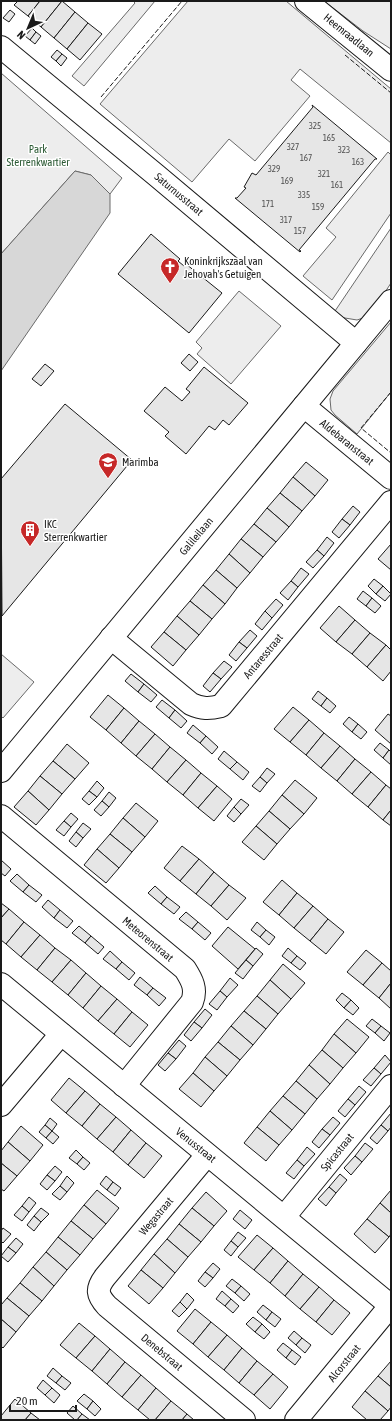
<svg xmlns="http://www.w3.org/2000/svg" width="392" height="1421" font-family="'Asap Condensed',sans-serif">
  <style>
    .built { fill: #ededed; stroke: #6a6a6a }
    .water { fill: #d7d7d7; stroke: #6a6a6a }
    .building { fill: #e6e6e6; stroke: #1a1a1a }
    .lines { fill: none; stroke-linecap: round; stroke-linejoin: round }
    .minor-casing { stroke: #1a1a1a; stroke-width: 24 }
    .major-casing { stroke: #1a1a1a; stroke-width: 24 }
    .minor { stroke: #fff; stroke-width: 22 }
    .major { stroke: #fff; stroke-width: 22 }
    .fence { stroke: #1a1a1a; stroke-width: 1; stroke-dasharray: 5 2; stroke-linecap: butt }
    .labels { text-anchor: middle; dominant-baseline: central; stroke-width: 3; stroke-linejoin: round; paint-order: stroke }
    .number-label { font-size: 9px; fill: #4d4d4d }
    .street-label { font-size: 11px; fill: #1a1a1a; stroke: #fff }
    .park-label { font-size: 11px; fill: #2b5a34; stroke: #fff }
    .poi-label { font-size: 11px; fill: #1a1a1a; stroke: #fff; text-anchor: start }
  </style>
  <rect width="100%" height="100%" fill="#fff"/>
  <g class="built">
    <path d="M 133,1 L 155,1 L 84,86 L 72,76 L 135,3 Z"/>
    <path d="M 188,1 L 286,1 L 391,89 L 391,143 L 300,69 L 291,80 L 310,96 L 255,161 L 229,139 L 192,182 L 100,104 Z"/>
    <path d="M 324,1 L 391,1 L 391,49 L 363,31 Z"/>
    <path d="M 1,73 L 122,178 L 110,194 L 91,175 L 75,171 L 1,254 Z"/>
    <path d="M 388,152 L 391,155 L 391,213 L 332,300 L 303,276 L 336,237 L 326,228 Z"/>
    <path d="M 391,228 L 391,283 L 372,312 L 366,317 L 357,320 L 345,318 L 333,314 Z"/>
    <path d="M 239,291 L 281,326 L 231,384 L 197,354 L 202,348 L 196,342 Z"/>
    <path d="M 391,322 L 391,392 L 357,434 L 335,415 L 331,410 L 330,399 L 333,391 Z"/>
    <path d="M 1,654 L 34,682 L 3,718 L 1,716 Z"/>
  </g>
  <path class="water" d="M 75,171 L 91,175 L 110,194 L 110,213 L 1,371 L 1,254 Z"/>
  <g class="building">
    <path d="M 18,1 L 40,1 L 28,16 L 14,5 Z"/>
    <path d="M 40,1 L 62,1 L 41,27 L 28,16 Z"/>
    <path d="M 62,1 L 75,12 L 54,38 L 41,27 Z"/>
    <path d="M 10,10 L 15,14 L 9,22 L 3,18 Z"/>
    <path d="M 75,12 L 88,23 L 67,49 L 54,38 Z"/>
    <path d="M 88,23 L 102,34 L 80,60 L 67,49 Z"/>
    <path d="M 32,28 L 36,32 L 30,40 L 25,36 Z"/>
    <path d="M 36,32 L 41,36 L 35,44 L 30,40 Z"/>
    <path d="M 57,50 L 62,54 L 56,61 L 51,57 Z"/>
    <path d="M 62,54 L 67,58 L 61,66 L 56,61 Z"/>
    <path d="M 312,105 L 377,159 L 375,159 L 299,250 L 301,251 L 300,252 L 235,198 L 237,198 L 246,188 L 244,187 L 252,173 L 256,175 L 313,107 Z"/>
    <path d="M 151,234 L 180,259 L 178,261 L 184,266 L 186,264 L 222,293 L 189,333 L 118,274 Z"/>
    <path d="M 189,354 L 198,362 L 190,371 L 181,363 Z"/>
    <path d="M 45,364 L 54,371 L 41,386 L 32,379 Z"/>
    <path d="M 204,367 L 248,403 L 229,425 L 223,420 L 215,430 L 209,426 L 186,454 L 165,436 L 169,432 L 144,411 L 165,387 L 182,401 L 190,392 L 186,389 Z"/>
    <path d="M 65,404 L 132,460 L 2,616 L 1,479 Z"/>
    <path d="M 306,462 L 328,480 L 315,496 L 293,477 Z"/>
    <path d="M 293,477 L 315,496 L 302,511 L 280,493 Z"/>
    <path d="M 280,493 L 302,511 L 289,527 L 267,508 Z"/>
    <path d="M 353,506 L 360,512 L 350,525 L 342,519 Z"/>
    <path d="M 267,508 L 289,527 L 276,542 L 254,524 Z"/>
    <path d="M 342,519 L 350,525 L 339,538 L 332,532 Z"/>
    <path d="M 254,524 L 276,542 L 263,557 L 241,539 Z"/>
    <path d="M 327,537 L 334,543 L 324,556 L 317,550 Z"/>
    <path d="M 241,539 L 263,557 L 250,573 L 229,554 Z"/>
    <path d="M 391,544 L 391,570 L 378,559 Z"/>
    <path d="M 317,550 L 324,556 L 313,568 L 306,562 Z"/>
    <path d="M 229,554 L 250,573 L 237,588 L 216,570 Z"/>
    <path d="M 301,568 L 309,574 L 298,587 L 291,581 Z"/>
    <path d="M 216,570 L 237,588 L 225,604 L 203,585 Z"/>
    <path d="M 374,579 L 383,586 L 376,594 L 368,586 Z"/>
    <path d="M 291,581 L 298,587 L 288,600 L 280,593 Z"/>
    <path d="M 203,585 L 225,604 L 212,619 L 190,601 Z"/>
    <path d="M 383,586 L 391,594 L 385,601 L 376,594 Z"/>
    <path d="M 363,591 L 372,598 L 366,606 L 357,599 Z"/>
    <path d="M 372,598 L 381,606 L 375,613 L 366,606 Z"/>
    <path d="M 276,599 L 283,605 L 272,618 L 265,611 Z"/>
    <path d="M 190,601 L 212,619 L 199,635 L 177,616 Z"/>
    <path d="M 339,606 L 355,620 L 336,642 L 320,628 Z"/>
    <path d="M 265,611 L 272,618 L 262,630 L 255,624 Z"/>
    <path d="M 177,616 L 199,635 L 186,650 L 164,632 Z"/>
    <path d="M 355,620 L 370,633 L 352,654 L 336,642 Z"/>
    <path d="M 250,630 L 257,636 L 247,648 L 239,642 Z"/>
    <path d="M 164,632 L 186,650 L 173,666 L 151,647 Z"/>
    <path d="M 370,633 L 386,645 L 367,667 L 352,654 Z"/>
    <path d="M 239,642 L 247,648 L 236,661 L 229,655 Z"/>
    <path d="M 386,645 L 391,650 L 391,671 L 383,681 L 367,667 Z"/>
    <path d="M 224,661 L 232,667 L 221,679 L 213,673 Z"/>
    <path d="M 213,673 L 221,679 L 210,692 L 203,686 Z"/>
    <path d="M 131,674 L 144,684 L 138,692 L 125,681 Z"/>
    <path d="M 144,684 L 157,695 L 151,702 L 138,692 Z"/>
    <path d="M 318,691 L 327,698 L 321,706 L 312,699 Z"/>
    <path d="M 108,695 L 124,708 L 106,730 L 90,717 Z"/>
    <path d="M 327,698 L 336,706 L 330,713 L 321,706 Z"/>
    <path d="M 162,700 L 175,710 L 169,718 L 156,707 Z"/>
    <path d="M 293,707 L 309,720 L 290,742 L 274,729 Z"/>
    <path d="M 124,708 L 139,721 L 121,743 L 106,730 Z"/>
    <path d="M 175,710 L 187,721 L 181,728 L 169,718 Z"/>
    <path d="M 388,714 L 391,716 L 391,744 L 375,730 Z"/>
    <path d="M 349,717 L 358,724 L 352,732 L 343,724 Z"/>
    <path d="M 309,720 L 324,733 L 306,755 L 290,742 Z"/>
    <path d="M 139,721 L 155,734 L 136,756 L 121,743 Z"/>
    <path d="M 358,724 L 367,732 L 361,739 L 352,732 Z"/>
    <path d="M 193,725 L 206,736 L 200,743 L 187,733 Z"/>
    <path d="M 324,733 L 340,746 L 321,768 L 306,755 Z"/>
    <path d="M 155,734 L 170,747 L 152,769 L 136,756 Z"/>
    <path d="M 206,736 L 218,747 L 212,754 L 200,743 Z"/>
    <path d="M 380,743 L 389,750 L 383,758 L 374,750 Z"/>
    <path d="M 67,744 L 89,763 L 75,779 L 53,761 Z"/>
    <path d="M 340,746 L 355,759 L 337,781 L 321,768 Z"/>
    <path d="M 170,747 L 186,760 L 167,782 L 152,769 Z"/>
    <path d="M 389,750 L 391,752 L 391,765 L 383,758 Z"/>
    <path d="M 224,751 L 237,762 L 230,769 L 218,759 Z"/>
    <path d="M 355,759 L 371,772 L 352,794 L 337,781 Z"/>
    <path d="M 186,760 L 201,773 L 183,795 L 167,782 Z"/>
    <path d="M 53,761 L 75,779 L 62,794 L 40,776 Z"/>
    <path d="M 237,762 L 249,772 L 243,780 L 230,769 Z"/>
    <path d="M 267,768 L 275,774 L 267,783 L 260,777 Z"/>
    <path d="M 371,772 L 386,785 L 368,807 L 352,794 Z"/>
    <path d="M 201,773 L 217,786 L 198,808 L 183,795 Z"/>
    <path d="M 40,776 L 62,794 L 49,810 L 28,791 Z"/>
    <path d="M 260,777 L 267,783 L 260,792 L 252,786 Z"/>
    <path d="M 295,780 L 317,798 L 304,814 L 282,795 Z"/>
    <path d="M 97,781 L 104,788 L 97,797 L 89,791 Z"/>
    <path d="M 386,785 L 391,789 L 391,810 L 383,820 L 368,807 Z"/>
    <path d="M 217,786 L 232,799 L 214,821 L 198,808 Z"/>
    <path d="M 28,791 L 49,810 L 36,825 L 14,807 Z"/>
    <path d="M 89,791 L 97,797 L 89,805 L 82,799 Z"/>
    <path d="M 109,792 L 116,798 L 109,807 L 102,801 Z"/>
    <path d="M 282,795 L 304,814 L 290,829 L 269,811 Z"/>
    <path d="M 241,799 L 249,805 L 241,814 L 234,807 Z"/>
    <path d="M 102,801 L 109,807 L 101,816 L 94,810 Z"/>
    <path d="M 136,803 L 158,821 L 145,837 L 123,818 Z"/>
    <path d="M 234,807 L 241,814 L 234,822 L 227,816 Z"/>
    <path d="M 391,810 L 391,826 L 383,820 Z"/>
    <path d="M 269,811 L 290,829 L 277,844 L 256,826 Z"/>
    <path d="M 71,813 L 78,819 L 71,827 L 64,821 Z"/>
    <path d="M 123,818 L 145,837 L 132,852 L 110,834 Z"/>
    <path d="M 64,821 L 71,827 L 64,836 L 56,830 Z"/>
    <path d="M 83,823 L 91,829 L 83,838 L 76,832 Z"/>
    <path d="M 256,826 L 277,844 L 264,860 L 242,842 Z"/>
    <path d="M 76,832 L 83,838 L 76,847 L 69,841 Z"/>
    <path d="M 110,834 L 132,852 L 119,868 L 97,849 Z"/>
    <path d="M 182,846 L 199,859 L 180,881 L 164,868 Z"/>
    <path d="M 97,849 L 119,868 L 106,883 L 84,865 Z"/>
    <path d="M 199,859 L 214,872 L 196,894 L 180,881 Z"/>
    <path d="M 1,860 L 11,869 L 5,876 L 1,873 Z"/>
    <path d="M 214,872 L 229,885 L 211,906 L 196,894 Z"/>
    <path d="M 17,874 L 29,885 L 23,892 L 10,881 Z"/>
    <path d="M 282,880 L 297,893 L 279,915 L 263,902 Z"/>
    <path d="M 29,885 L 42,895 L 36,902 L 23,892 Z"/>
    <path d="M 229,885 L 246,898 L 227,920 L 211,906 Z"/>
    <path d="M 155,886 L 167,897 L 161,904 L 148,893 Z"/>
    <path d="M 297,893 L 313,906 L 294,928 L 279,915 Z"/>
    <path d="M 167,897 L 180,907 L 174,914 L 161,904 Z"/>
    <path d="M 48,900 L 60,910 L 54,918 L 42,907 Z"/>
    <path d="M 1,903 L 9,909 L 1,918 Z"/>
    <path d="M 313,906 L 328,919 L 310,941 L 294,928 Z"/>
    <path d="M 9,909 L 24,922 L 6,944 L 1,940 L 1,918 Z"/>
    <path d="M 60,910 L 73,921 L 67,928 L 54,918 Z"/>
    <path d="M 186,912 L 198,922 L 192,929 L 179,919 Z"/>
    <path d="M 328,919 L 344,932 L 326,954 L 310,941 Z"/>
    <path d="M 24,922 L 40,935 L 21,957 L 6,944 Z"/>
    <path d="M 198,922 L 211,933 L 205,940 L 192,929 Z"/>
    <path d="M 257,922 L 266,930 L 260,937 L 251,930 Z"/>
    <path d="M 79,926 L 91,936 L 85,943 L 72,933 Z"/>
    <path d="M 228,927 L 255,949 L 238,969 L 212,946 Z"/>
    <path d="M 266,930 L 275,937 L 269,945 L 260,937 Z"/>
    <path d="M 40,935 L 55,948 L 37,970 L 21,957 Z"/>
    <path d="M 91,936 L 104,947 L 98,954 L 85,943 Z"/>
    <path d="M 55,948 L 71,960 L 52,982 L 37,970 Z"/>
    <path d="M 256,948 L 263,954 L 253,966 L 246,960 Z"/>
    <path d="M 288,948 L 297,956 L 291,963 L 282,956 Z"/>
    <path d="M 366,950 L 382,963 L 363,985 L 347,972 Z"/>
    <path d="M 110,951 L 122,962 L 116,969 L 103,959 Z"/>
    <path d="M 297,956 L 306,963 L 300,970 L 291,963 Z"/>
    <path d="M 71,960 L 86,973 L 68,995 L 52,982 Z"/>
    <path d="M 246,960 L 253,966 L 243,979 L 235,973 Z"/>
    <path d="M 122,962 L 135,973 L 129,980 L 116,969 Z"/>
    <path d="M 382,963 L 391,971 L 391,983 L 379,998 L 363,985 Z"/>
    <path d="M 283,964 L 305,983 L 291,999 L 270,980 Z"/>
    <path d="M 86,973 L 101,986 L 83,1008 L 68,995 Z"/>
    <path d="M 140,977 L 153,988 L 147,995 L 134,985 Z"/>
    <path d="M 230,978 L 238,985 L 227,997 L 220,991 Z"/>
    <path d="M 270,980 L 291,999 L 278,1014 L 257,996 Z"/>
    <path d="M 391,983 L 391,1009 L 379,998 Z"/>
    <path d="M 101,986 L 117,999 L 98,1021 L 83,1008 Z"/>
    <path d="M 153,988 L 166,998 L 159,1006 L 147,995 Z"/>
    <path d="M 220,991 L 227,997 L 217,1010 L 209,1004 Z"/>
    <path d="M 342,993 L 351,1000 L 344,1008 L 336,1000 Z"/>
    <path d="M 257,996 L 278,1014 L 266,1029 L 244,1011 Z"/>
    <path d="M 117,999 L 132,1012 L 114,1034 L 98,1021 Z"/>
    <path d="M 351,1000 L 359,1008 L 353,1015 L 344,1008 Z"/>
    <path d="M 205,1009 L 212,1015 L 202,1028 L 194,1022 Z"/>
    <path d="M 244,1011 L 266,1029 L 253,1045 L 231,1026 Z"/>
    <path d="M 132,1012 L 148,1025 L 130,1047 L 114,1034 Z"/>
    <path d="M 347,1019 L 369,1037 L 356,1053 L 334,1034 Z"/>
    <path d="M 372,1019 L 381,1026 L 375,1033 L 366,1026 Z"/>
    <path d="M 194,1022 L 202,1028 L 191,1041 L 184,1035 Z"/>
    <path d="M 231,1026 L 253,1045 L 240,1060 L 218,1042 Z"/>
    <path d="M 381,1026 L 390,1033 L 384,1041 L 375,1033 Z"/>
    <path d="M 334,1034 L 356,1053 L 343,1068 L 322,1050 Z"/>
    <path d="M 179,1040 L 186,1046 L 176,1059 L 168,1053 Z"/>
    <path d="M 218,1042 L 240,1060 L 227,1076 L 205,1057 Z"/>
    <path d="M 322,1050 L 343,1068 L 330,1084 L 309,1065 Z"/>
    <path d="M 168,1053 L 176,1059 L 165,1071 L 158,1065 Z"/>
    <path d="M 385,1055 L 391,1062 L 381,1074 L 374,1068 Z"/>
    <path d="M 205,1057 L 227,1076 L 214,1091 L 193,1073 Z"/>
    <path d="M 309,1065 L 330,1084 L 317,1099 L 296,1081 Z"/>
    <path d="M 374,1068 L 381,1074 L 371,1086 L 363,1080 Z"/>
    <path d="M 193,1073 L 214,1091 L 201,1107 L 179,1089 Z"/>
    <path d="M 69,1078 L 85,1091 L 66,1113 L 51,1100 Z"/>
    <path d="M 296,1081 L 317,1099 L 305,1114 L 283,1096 Z"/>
    <path d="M 359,1086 L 366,1092 L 355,1105 L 348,1099 Z"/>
    <path d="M 85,1091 L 100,1104 L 82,1126 L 66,1113 Z"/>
    <path d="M 283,1096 L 305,1114 L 292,1130 L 270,1111 Z"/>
    <path d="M 348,1099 L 355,1105 L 345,1117 L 338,1111 Z"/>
    <path d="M 100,1104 L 116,1117 L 97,1139 L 82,1126 Z"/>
    <path d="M 270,1111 L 292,1130 L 279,1145 L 257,1127 Z"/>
    <path d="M 391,1113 L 391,1127 L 388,1131 L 381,1125 Z"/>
    <path d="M 116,1117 L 131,1130 L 113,1152 L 97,1139 Z"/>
    <path d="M 333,1117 L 340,1123 L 330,1135 L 322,1129 Z"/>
    <path d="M 50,1118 L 57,1124 L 52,1131 L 45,1125 Z"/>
    <path d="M 45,1125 L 52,1131 L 46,1138 L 39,1132 Z"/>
    <path d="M 381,1125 L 388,1131 L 377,1144 L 370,1138 Z"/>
    <path d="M 21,1126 L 43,1145 L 30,1161 L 8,1142 Z"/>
    <path d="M 257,1127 L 279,1145 L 266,1161 L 244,1143 Z"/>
    <path d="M 322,1129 L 330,1135 L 319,1148 L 312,1142 Z"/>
    <path d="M 131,1130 L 146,1143 L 128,1165 L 113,1152 Z"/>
    <path d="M 52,1131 L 59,1137 L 53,1144 L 46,1138 Z"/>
    <path d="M 8,1142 L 30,1161 L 17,1176 L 1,1163 L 1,1151 Z"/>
    <path d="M 146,1143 L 162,1156 L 144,1178 L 128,1165 Z"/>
    <path d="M 365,1143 L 373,1149 L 362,1162 L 355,1156 Z"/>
    <path d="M 307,1147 L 315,1154 L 304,1166 L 297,1160 Z"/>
    <path d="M 76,1150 L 83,1157 L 77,1164 L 69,1158 Z"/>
    <path d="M 355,1156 L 362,1162 L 351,1175 L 344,1168 Z"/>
    <path d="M 83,1157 L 90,1163 L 84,1170 L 77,1164 Z"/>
    <path d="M 297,1160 L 304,1166 L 294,1179 L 286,1173 Z"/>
    <path d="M 1,1163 L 17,1176 L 4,1191 L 1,1189 Z"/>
    <path d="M 55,1166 L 62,1172 L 55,1181 L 47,1175 Z"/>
    <path d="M 340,1174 L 347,1180 L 336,1193 L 329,1187 Z"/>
    <path d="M 47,1175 L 55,1181 L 47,1190 L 40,1184 Z"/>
    <path d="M 67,1176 L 74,1183 L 67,1192 L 60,1186 Z"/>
    <path d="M 106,1176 L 113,1182 L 107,1190 L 100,1184 Z"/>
    <path d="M 113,1182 L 121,1188 L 115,1196 L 107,1190 Z"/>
    <path d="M 60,1186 L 67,1192 L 60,1200 L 52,1194 Z"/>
    <path d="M 329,1187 L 336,1193 L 326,1206 L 318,1199 Z"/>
    <path d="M 97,1190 L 119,1208 L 106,1224 L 84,1205 Z"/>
    <path d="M 391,1190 L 391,1213 L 380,1203 Z"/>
    <path d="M 206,1192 L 227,1211 L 214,1226 L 192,1208 Z"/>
    <path d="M 29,1197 L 36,1203 L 29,1212 L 22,1206 Z"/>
    <path d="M 380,1203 L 391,1213 L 391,1234 L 389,1237 L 367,1219 Z"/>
    <path d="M 84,1205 L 106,1224 L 93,1239 L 71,1221 Z"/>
    <path d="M 22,1206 L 29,1212 L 22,1221 L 14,1215 Z"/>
    <path d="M 41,1208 L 49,1214 L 41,1222 L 34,1216 Z"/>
    <path d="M 192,1208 L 214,1226 L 201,1242 L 179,1224 Z"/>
    <path d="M 240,1210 L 252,1220 L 245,1229 L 233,1219 Z"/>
    <path d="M 34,1216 L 41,1222 L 34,1231 L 27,1225 Z"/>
    <path d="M 367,1219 L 389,1237 L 375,1253 L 354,1234 Z"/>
    <path d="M 71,1221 L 93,1239 L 80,1255 L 58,1237 Z"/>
    <path d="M 179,1224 L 201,1242 L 188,1257 L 167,1239 Z"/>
    <path d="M 3,1228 L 11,1234 L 3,1243 L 1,1241 L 1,1231 Z"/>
    <path d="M 238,1232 L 246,1238 L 238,1247 L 231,1241 Z"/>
    <path d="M 257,1235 L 273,1248 L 254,1270 L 238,1257 Z"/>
    <path d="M 58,1237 L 80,1255 L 67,1270 L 46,1252 Z"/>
    <path d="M 16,1238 L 23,1244 L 16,1253 L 8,1247 Z"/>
    <path d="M 167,1239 L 188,1257 L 175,1273 L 154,1254 Z"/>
    <path d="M 231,1241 L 238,1247 L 231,1256 L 224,1250 Z"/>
    <path d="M 8,1247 L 16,1253 L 8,1262 L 1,1256 Z"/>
    <path d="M 273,1248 L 288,1261 L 270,1283 L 254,1270 Z"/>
    <path d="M 46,1252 L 67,1270 L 54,1286 L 33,1267 Z"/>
    <path d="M 154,1254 L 175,1273 L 163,1288 L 141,1270 Z"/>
    <path d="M 288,1261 L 303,1274 L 285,1296 L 270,1283 Z"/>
    <path d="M 213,1263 L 220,1269 L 213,1278 L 205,1272 Z"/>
    <path d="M 33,1267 L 54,1286 L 42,1301 L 20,1283 Z"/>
    <path d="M 141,1270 L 163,1288 L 149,1304 L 128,1286 Z"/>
    <path d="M 205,1272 L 213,1278 L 205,1287 L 198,1281 Z"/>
    <path d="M 303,1274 L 319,1287 L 300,1309 L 285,1296 Z"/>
    <path d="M 232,1279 L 241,1286 L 235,1293 L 226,1286 Z"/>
    <path d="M 20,1283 L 42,1301 L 29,1316 L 7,1298 Z"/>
    <path d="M 241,1286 L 250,1294 L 244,1301 L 235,1293 Z"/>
    <path d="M 319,1287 L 334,1300 L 316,1322 L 300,1309 Z"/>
    <path d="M 222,1291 L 231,1299 L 225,1306 L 216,1299 Z"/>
    <path d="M 187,1293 L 194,1300 L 187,1309 L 180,1302 Z"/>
    <path d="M 7,1298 L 29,1316 L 16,1332 L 1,1319 L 1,1305 Z"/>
    <path d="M 231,1299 L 239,1306 L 233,1313 L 225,1306 Z"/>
    <path d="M 334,1300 L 350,1313 L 332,1335 L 316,1322 Z"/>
    <path d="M 180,1302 L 187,1309 L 179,1317 L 172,1311 Z"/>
    <path d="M 263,1305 L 272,1312 L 266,1320 L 257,1312 Z"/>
    <path d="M 195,1309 L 211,1322 L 193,1344 L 177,1331 Z"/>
    <path d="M 272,1312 L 281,1319 L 275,1327 L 266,1320 Z"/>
    <path d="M 253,1317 L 262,1324 L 255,1332 L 246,1324 Z"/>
    <path d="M 1,1319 L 16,1332 L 3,1348 L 1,1346 Z"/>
    <path d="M 211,1322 L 227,1335 L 208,1357 L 193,1344 Z"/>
    <path d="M 79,1323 L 95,1336 L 76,1358 L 60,1345 Z"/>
    <path d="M 262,1324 L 270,1332 L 264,1339 L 255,1332 Z"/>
    <path d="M 294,1331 L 302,1338 L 296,1345 L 288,1338 Z"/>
    <path d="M 227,1335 L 242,1348 L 224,1370 L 208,1357 Z"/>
    <path d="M 95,1336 L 110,1349 L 92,1371 L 76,1358 Z"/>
    <path d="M 302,1338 L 311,1345 L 305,1353 L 296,1345 Z"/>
    <path d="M 283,1343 L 292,1350 L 286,1358 L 277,1350 Z"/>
    <path d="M 242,1348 L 257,1361 L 239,1383 L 224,1370 Z"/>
    <path d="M 110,1349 L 125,1362 L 107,1384 L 92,1371 Z"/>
    <path d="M 292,1350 L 301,1357 L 295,1365 L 286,1358 Z"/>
    <path d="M 257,1361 L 273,1374 L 254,1395 L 239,1383 Z"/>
    <path d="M 391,1361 L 391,1387 L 378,1376 Z"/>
    <path d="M 125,1362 L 141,1375 L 122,1397 L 107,1384 Z"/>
    <path d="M 53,1368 L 62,1376 L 56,1383 L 47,1376 Z"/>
    <path d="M 273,1374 L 288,1387 L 270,1409 L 254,1395 Z"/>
    <path d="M 141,1375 L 156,1388 L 138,1410 L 122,1397 Z"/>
    <path d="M 62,1376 L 71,1383 L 65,1390 L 56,1383 Z"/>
    <path d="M 378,1376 L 391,1387 L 391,1407 L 388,1411 L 365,1391 Z"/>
    <path d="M 43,1380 L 52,1388 L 45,1395 L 37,1388 Z"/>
    <path d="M 52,1388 L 60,1395 L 54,1403 L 45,1395 Z"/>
    <path d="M 156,1388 L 171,1401 L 155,1420 L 150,1420 L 138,1410 Z"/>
    <path d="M 365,1391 L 388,1411 L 380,1420 L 367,1420 L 352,1407 Z"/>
    <path d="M 84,1394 L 93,1401 L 87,1409 L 77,1401 Z"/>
    <path d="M 15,1399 L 31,1413 L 25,1420 L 1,1420 L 1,1416 Z"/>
    <path d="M 93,1401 L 101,1409 L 95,1416 L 87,1409 Z"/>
    <path d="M 171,1401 L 187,1414 L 182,1420 L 155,1420 Z"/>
    <path d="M 73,1406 L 82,1414 L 77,1420 L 75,1420 L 67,1413 Z"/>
    <path d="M 31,1413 L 40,1420 L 25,1420 Z"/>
    <path d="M 82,1414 L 90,1420 L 77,1420 Z"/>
    <path d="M 187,1414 L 194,1420 L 182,1420 Z"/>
  </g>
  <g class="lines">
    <g class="minor-casing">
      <g id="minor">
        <path d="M 1,47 L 156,175 L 356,343"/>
        <path d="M 304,406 L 391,478"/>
        <path d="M 111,638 L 191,704 C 202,709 209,709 221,706 L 391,502"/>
        <path d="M 1,771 L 391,301"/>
        <path d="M 1,816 L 185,969 C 192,980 197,989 192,1002 L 124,1086"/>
        <path d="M 1,984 L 391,1306"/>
        <path d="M 1,1105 L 61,1034"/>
        <path d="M 207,1155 L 105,1277 C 96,1289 97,1295 107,1306 L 244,1420"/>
        <path d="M 284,1217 L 391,1086"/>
        <path d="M 296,1420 L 391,1305"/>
      </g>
    </g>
    <g class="major-casing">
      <path id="major" d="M 306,1 L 391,70"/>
    </g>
    <use href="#minor" class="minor"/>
    <use href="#major" class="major"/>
    <g class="fence">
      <path d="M 345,55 L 391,93"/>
      <path d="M 101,97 L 182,1"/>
      <path d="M 391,392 L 361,428 L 391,453"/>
    </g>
  </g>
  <defs>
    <g id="church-pin" transform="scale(1)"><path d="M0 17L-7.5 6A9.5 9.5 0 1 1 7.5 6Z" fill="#c62828" stroke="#fff"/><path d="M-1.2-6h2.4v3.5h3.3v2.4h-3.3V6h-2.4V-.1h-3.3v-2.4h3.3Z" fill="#fff"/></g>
    <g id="school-pin" transform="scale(1)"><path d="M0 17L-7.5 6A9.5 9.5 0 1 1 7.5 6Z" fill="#c62828" stroke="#fff"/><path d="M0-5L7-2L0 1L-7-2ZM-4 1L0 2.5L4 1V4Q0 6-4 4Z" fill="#fff"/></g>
    <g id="building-pin" transform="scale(1)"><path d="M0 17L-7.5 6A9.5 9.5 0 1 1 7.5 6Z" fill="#c62828" stroke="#fff"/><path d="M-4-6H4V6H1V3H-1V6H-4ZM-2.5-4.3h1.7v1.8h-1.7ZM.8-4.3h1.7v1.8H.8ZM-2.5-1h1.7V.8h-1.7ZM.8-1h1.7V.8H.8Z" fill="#fff"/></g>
  </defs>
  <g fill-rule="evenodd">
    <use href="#church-pin" x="170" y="267"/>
    <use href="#school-pin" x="108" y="462"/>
    <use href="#building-pin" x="30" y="530"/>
  </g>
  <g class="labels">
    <g class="number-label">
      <text x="315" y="126">325</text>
      <text x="329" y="138">165</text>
      <text x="293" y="147">327</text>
      <text x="344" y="150">323</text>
      <text x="306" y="158">167</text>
      <text x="358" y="162">163</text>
      <text x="274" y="169">329</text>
      <text x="324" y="174">321</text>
      <text x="287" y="181">169</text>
      <text x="337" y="185">161</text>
      <text x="304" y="195">335</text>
      <text x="268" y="204">171</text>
      <text x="318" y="207">159</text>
      <text x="286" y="220">317</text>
      <text x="300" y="231">157</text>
    </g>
    <g class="street-label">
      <text transform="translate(349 35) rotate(39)">Heemraadlaan</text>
      <text transform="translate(179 194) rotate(40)">Saturnusstraat</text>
      <text transform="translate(347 442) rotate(39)">Aldebaranstraat</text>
      <text transform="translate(196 536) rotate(-50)">Galileilaan</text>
      <text transform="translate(263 656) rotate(-50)">Antaresstraat</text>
      <text transform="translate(148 939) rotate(40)">Meteorenstraat</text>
      <text transform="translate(196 1145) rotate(39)">Venusstraat</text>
      <text transform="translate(337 1152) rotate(-51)">Spicastraat</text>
      <text transform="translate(156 1216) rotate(-50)">Wegastraat</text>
      <text transform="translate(162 1352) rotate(40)">Denebstraat</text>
      <text transform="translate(344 1363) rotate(-51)">Alcorstraat</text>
    </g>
    <g class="park-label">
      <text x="38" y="149">Park<tspan x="38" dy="13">Sterrenkwartier</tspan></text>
    </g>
    <g class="poi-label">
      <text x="184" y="261">Koninkrijkszaal van<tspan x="184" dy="13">Jehovah's Getuigen</tspan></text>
      <text x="122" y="462">Marimba</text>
      <text x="44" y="524">IKC<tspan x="44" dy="13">Sterrenkwartier</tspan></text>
    </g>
  </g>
  <rect width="392" height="1421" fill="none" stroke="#1a1a1a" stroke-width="4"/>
  <g transform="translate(28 28) rotate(224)" stroke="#ffffff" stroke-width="3" paint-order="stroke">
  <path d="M0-3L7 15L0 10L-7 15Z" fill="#1a1a1a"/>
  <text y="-6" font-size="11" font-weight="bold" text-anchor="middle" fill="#1a1a1a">N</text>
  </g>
  <path d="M10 1405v6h66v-6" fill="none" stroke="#1a1a1a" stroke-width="2"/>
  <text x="16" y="1405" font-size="12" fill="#1a1a1a" stroke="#ffffff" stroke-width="3" paint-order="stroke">20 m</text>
</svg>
